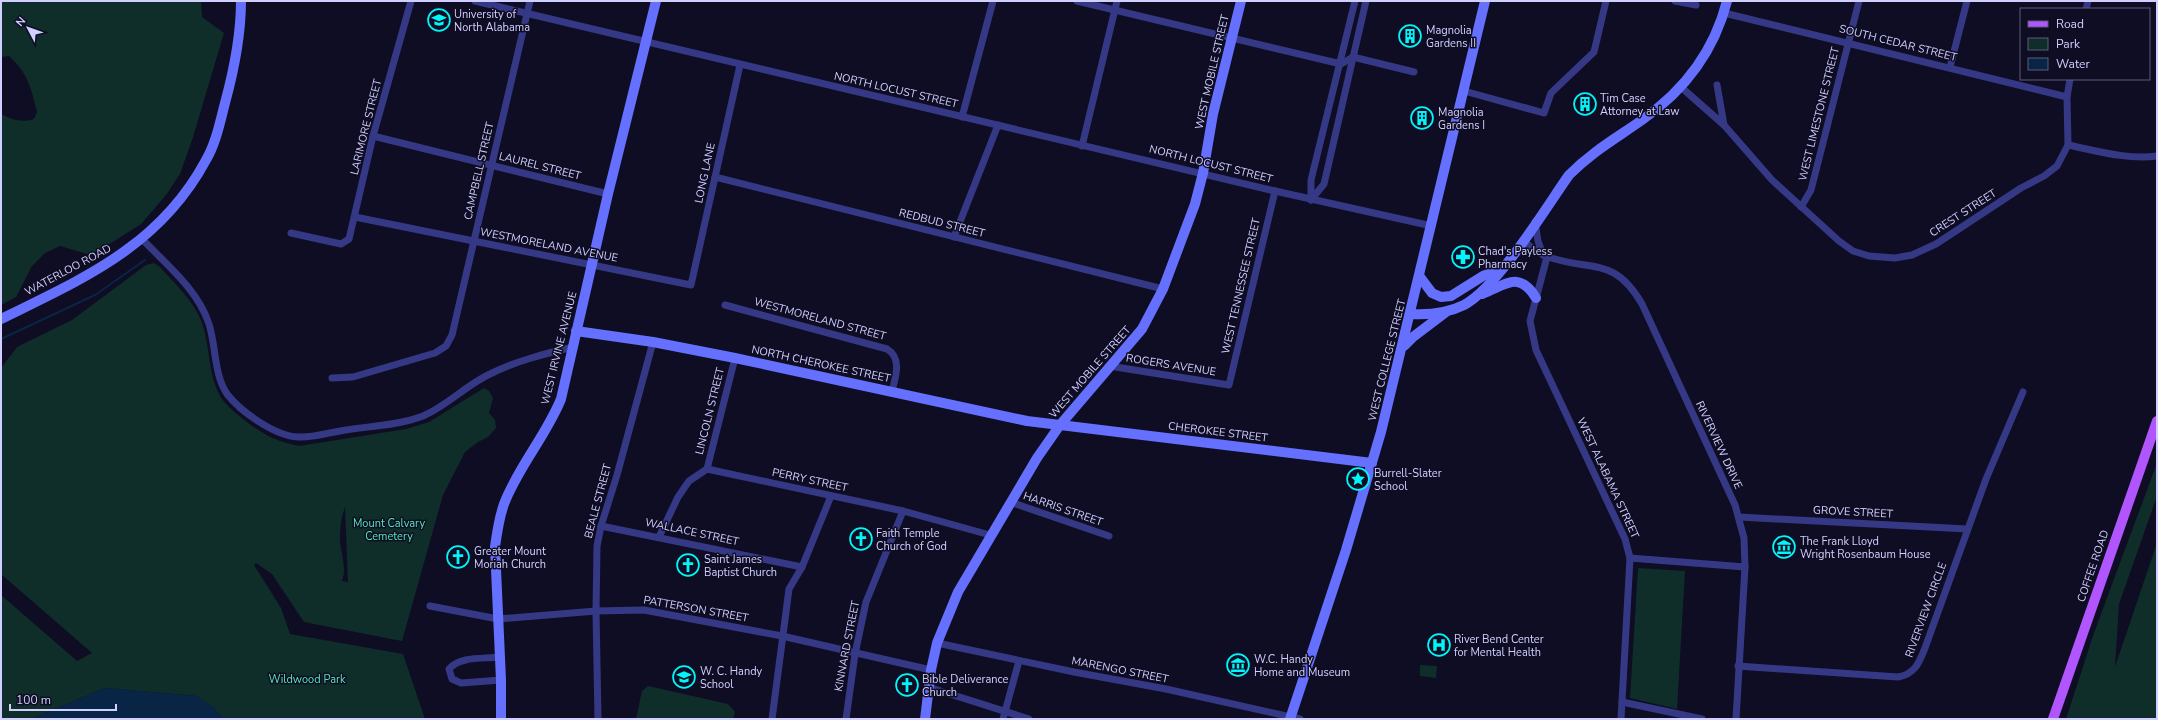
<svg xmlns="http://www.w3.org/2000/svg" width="2158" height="720" font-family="'Nunito Sans',sans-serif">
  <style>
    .green { fill: #0f2e2a; fill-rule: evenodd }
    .water { fill: #092546 }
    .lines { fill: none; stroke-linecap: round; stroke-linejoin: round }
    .stream { stroke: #092546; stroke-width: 2 }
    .street { stroke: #353985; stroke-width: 7 }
    .secondary { stroke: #6670ff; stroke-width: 10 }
    .primary { stroke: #b156ff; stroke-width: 10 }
    .labels { text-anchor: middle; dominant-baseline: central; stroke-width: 3; stroke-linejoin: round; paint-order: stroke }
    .poi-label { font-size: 11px; fill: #d0cfff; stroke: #0f0d23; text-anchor: start }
    .street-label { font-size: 11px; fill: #d0cfff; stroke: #0f0d23 }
    .park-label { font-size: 11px; fill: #55e5b4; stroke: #0f0d23 }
  </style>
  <rect width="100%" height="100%" fill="#0f0d23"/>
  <g class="green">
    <path d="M 1,1 L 201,1 L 202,17 L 224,33 L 193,137 L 180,174 L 166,195 L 141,224 L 100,250 L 87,254 L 60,246 L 45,253 L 32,266 L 16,297 L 1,305 L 1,114 C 12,120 22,123 34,119 L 37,112 C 31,88 28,73 9,56 L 1,57 Z"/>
    <path d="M 154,263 L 160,267 C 175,284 195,302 202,323 C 210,346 208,372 219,394 C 225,408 257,430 270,437 C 279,441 289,444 299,446 L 406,429 L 429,422 L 484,388 L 489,391 L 493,398 L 489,413 L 495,420 L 496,428 L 488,437 L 478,442 L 465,452 L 443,495 L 402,641 L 304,622 L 272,574 L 256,563 L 254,565 L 281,608 L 290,634 L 403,654 L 425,719 L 223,719 L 214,708 L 196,696 L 105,688 L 31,719 L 1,719 L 1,595 L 77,661 L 92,653 L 1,574 L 1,368 L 17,347 L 72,320 L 146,265 ZM 345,507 L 348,582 L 342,581 C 347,569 341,553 340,541 C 340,528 341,518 345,507 Z"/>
    <path d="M 2157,463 L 2157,496 L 2119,604 L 2115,667 L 2157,543 L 2157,719 L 2066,719 L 2094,633 Z"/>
    <path d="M 1638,568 L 1685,571 L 1677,709 L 1630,698 Z"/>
    <path d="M 1420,665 L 1437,666 L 1436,678 L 1420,676 Z"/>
    <path d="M 648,686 L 728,704 L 735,712 L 733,719 L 636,719 L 642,691 Z"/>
  </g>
  <path class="water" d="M 105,688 L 196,696 L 214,708 L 223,719 L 31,719 Z"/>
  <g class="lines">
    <path class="stream" d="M 1,339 L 95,295 L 145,260"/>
    <g class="street">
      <path d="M 475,1 L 1275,191 L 1432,226"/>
      <path d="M 1077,1 L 1341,64 L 1353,57 L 1414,72"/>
      <path d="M 1675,1 L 1696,5"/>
      <path d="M 2086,9 L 2088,1"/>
      <path d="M 1724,13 L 2067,97"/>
      <path d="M 1950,67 L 1967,1"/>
      <path d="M 1717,85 L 1724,125"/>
      <path d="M 1682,88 L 1724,125 L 1772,180 L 1839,241 L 1853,251 L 1869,256 L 1895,258 L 1912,255 L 1936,244 L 2021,188 L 2044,176 L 2057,166 L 2068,145 L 2067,97 L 2070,79"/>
      <path d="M 1464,91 L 1544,113 L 1551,93 L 1594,52 L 1606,1"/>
      <path d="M 962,117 L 993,1"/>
      <path d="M 373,136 L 608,194"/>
      <path d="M 2068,145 C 2097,151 2128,160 2157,156"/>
      <path d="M 1082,146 L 1117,1"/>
      <path d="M 715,177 L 1163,289"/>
      <path d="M 1311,200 L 1324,184 L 1366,1"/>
      <path d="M 1311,200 L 1311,180 L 1355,1"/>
      <path d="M 1801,207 L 1811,190 L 1859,1"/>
      <path d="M 355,217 L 691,285 L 740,65"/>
      <path d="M 1535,222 L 1538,241 L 1543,255"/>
      <path d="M 291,233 L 341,244 L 349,239 L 373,136 L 411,1"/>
      <path d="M 954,237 L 998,125"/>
      <path d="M 142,239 C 166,264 198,290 209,324 C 216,346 214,375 227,394 C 241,412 275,436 298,437 C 312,438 327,433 340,431 C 368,426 396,426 423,416 C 447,406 466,385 490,374 C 516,361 544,354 573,347"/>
      <path d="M 1523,241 C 1530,246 1539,254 1548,257 C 1593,272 1614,256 1642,304 L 1735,505 L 1744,538 L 1745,567 L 1736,719"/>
      <path d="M 1547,257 L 1530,321 L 1536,350 L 1625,539 L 1630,558 L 1621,719"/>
      <path d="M 725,305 L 887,349 C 902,358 896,376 892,391"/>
      <path d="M 1109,366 L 1229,385 L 1275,191"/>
      <path d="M 332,378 L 353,377 L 435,353 L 446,346 L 452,335 L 530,1"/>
      <path d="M 707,469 L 735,358"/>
      <path d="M 1010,502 L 1109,536"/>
      <path d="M 1739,517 L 1967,529"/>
      <path d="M 601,526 L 802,567"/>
      <path d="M 659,537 L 678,497 L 689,481 L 707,469 L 903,511 L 990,535"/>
      <path d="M 1630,558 L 1745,567"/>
      <path d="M 430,606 L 498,619 L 596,611 L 644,610 L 782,636 L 931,670"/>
      <path d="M 937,643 L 1074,672 L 1166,689 L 1300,719"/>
      <path d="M 499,657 C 483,659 460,656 449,669 L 452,679 L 461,683 L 501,680"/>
      <path d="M 1738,666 L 1898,677 C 1915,674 1919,663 1925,648 L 1986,479 L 2023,392"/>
      <path d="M 928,687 L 1029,719"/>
      <path d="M 1622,702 L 1702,719"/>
      <path d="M 598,719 L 596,611 L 597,546 L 601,526 L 617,475 L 653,342"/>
      <path d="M 772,719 L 789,589 L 802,567 L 831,496"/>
      <path d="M 846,719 L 855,654 L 866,602 L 903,511"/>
      <path d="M 1003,719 L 1019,661"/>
    </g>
    <g class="secondary">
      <path d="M 1420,277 L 1432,293 L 1441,297 L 1451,296 L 1483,276 L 1501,269"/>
      <path d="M 1482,294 C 1506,285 1519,270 1536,298"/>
      <path d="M 1410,314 C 1428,315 1448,313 1464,305 C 1498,287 1545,209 1569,175 C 1593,151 1615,139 1642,120 C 1685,90 1714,52 1727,1"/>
      <path d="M 1,319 C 84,278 160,246 206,160 C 216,143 220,122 225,103 C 234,70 241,35 241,1"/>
      <path d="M 576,331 L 653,342 L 735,358 L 1027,421 L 1372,463"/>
      <path d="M 1404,346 L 1413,337 L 1446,312"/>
      <path d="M 501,719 L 501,680 L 495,547 C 497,532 499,518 504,504 C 518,467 546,436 561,399 L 608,194 L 656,1"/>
      <path d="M 925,719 L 931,670 L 937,643 L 958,592 L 1037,458 L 1060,425 L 1142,329 L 1163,289 L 1195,204 L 1203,173 L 1213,114 L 1241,1"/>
      <path d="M 1290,719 L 1346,550 L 1381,432 L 1485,1"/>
    </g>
    <path class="primary" d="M 2053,719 L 2157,421"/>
  </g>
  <defs>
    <g id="university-ring" transform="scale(1.15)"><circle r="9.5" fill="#0f0d23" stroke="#00f7fa" stroke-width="1.5"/><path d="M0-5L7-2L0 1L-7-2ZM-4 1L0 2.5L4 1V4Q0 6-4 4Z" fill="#00f7fa"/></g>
    <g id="building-ring" transform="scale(1.15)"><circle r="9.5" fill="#0f0d23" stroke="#00f7fa" stroke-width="1.5"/><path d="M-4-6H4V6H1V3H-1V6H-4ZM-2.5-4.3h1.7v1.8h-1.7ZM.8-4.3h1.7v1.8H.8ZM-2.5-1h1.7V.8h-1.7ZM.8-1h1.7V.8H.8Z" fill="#00f7fa"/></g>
    <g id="pharmacy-ring" transform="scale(1.15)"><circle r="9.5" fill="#0f0d23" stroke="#00f7fa" stroke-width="1.5"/><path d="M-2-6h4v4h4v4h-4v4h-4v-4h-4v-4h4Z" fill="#00f7fa"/></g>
    <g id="sight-ring" transform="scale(1.15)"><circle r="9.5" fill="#0f0d23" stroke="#00f7fa" stroke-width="1.5"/><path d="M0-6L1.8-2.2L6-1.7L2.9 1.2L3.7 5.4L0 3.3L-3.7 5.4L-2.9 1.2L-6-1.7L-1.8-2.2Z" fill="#00f7fa"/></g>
    <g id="church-ring" transform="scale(1.15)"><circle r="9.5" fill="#0f0d23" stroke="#00f7fa" stroke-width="1.5"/><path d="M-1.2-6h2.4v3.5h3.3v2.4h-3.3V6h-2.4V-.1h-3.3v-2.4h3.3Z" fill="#00f7fa"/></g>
    <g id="museum-ring" transform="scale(1.15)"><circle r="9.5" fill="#0f0d23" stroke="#00f7fa" stroke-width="1.5"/><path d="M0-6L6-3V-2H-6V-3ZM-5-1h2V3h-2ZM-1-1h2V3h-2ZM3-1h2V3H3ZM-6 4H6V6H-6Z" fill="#00f7fa"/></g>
    <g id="hospital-ring" transform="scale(1.15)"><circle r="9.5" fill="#0f0d23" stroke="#00f7fa" stroke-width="1.5"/><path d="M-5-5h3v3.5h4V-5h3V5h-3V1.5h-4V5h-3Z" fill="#00f7fa"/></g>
    <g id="school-ring" transform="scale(1.15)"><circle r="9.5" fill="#0f0d23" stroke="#00f7fa" stroke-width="1.5"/><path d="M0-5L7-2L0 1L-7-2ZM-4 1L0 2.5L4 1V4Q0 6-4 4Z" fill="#00f7fa"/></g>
  </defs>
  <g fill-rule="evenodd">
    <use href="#university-ring" x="439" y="20"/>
    <use href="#building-ring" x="1410" y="36"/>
    <use href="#building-ring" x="1585" y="104"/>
    <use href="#building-ring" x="1422" y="118"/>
    <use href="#pharmacy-ring" x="1463" y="257"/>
    <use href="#sight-ring" x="1358" y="479"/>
    <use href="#church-ring" x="861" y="539"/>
    <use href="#museum-ring" x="1784" y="547"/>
    <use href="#church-ring" x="458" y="557"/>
    <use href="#church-ring" x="688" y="565"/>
    <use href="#hospital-ring" x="1439" y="645"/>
    <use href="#museum-ring" x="1238" y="665"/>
    <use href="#school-ring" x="684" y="677"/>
    <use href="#church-ring" x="907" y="685"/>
  </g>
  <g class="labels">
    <g class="poi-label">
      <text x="454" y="14">University of<tspan x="454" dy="13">North Alabama</tspan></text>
      <text x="1426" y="30">Magnolia<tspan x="1426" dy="13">Gardens II</tspan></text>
      <text x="1600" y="98">Tim Case<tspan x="1600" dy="13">Attorney at Law</tspan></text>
      <text x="1438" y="112">Magnolia<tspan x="1438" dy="13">Gardens I</tspan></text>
      <text x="1478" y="251">Chad's Payless<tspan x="1478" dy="13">Pharmacy</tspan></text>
      <text x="1374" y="473">Burrell-Slater<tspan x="1374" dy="13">School</tspan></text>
      <text x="876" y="533">Faith Temple<tspan x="876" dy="13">Church of God</tspan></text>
      <text x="1800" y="541">The Frank Lloyd<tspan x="1800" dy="13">Wright Rosenbaum House</tspan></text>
      <text x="474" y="551">Greater Mount<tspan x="474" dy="13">Moriah Church</tspan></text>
      <text x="704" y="559">Saint James<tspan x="704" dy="13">Baptist Church</tspan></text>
      <text x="1454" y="639">River Bend Center<tspan x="1454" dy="13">for Mental Health</tspan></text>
      <text x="1254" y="659">W.C. Handy<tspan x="1254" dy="13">Home and Museum</tspan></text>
      <text x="700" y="671">W. C. Handy<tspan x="700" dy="13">School</tspan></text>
      <text x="922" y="679">Bible Deliverance<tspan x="922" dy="13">Church</tspan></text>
    </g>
    <g class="street-label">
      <text transform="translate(1898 43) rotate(14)">SOUTH CEDAR STREET</text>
      <text transform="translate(1212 72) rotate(-77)">WEST MOBILE STREET</text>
      <text transform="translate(896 90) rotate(13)">NORTH LOCUST STREET</text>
      <text transform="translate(1819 114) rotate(-76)">WEST LIMESTONE STREET</text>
      <text transform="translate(366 127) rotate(-76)">LARIMORE STREET</text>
      <text transform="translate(1211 164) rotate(14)">NORTH LOCUST STREET</text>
      <text transform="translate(540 166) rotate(14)">LAUREL STREET</text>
      <text transform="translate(479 171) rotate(-77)">CAMPBELL STREET</text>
      <text transform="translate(705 173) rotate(-78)">LONG LANE</text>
      <text transform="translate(1963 213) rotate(-33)">CREST STREET</text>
      <text transform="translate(942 223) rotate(14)">REDBUD STREET</text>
      <text transform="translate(549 245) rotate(11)">WESTMORELAND AVENUE</text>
      <text transform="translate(68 270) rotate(-28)">WATERLOO ROAD</text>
      <text transform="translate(1241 286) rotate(-77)">WEST TENNESSEE STREET</text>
      <text transform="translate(820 319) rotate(15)">WESTMORELAND STREET</text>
      <text transform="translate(559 348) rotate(-76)">WEST IRVINE AVENUE</text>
      <text transform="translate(1387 360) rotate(-76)">WEST COLLEGE STREET</text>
      <text transform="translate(821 364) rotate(12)">NORTH CHEROKEE STREET</text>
      <text transform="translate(1171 365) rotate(9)">ROGERS AVENUE</text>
      <text transform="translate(1090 372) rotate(-49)">WEST MOBILE STREET</text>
      <text transform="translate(710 411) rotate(-76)">LINCOLN STREET</text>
      <text transform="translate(1218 432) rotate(7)">CHEROKEE STREET</text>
      <text transform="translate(1719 445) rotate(65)">RIVERVIEW DRIVE</text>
      <text transform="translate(1608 478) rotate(65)">WEST ALABAMA STREET</text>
      <text transform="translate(810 480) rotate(12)">PERRY STREET</text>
      <text transform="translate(598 501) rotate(-75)">BEALE STREET</text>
      <text transform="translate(1063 509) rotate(19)">HARRIS STREET</text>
      <text transform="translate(1853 512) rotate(3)">GROVE STREET</text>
      <text transform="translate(692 532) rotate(12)">WALLACE STREET</text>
      <text transform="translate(2093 566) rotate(-71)">COFFEE ROAD</text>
      <text transform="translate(696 609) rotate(10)">PATTERSON STREET</text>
      <text transform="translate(1926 610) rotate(-70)">RIVERVIEW CIRCLE</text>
      <text transform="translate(847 646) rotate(-79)">KINNARD STREET</text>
      <text transform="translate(1120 670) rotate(11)">MARENGO STREET</text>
    </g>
    <g class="park-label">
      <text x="389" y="523">Mount Calvary<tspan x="389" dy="13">Cemetery</tspan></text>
      <text x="307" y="679">Wildwood Park</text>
    </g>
  </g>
  <rect width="2158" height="720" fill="none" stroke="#d0cfff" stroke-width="4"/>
  <rect x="2020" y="8" width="130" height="72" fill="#0f0d23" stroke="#5c5b7b"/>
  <rect x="2028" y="21" width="20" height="6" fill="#b156ff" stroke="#5c5b7b"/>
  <text x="2056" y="28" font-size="12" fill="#d0cfff">Road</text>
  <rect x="2028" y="38" width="20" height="12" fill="#0f2e2a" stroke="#5c5b7b"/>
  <text x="2056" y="48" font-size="12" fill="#d0cfff">Park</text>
  <rect x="2028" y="58" width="20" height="12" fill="#092546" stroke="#5c5b7b"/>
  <text x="2056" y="68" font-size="12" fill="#d0cfff">Water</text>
  <g transform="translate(28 28) rotate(311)" stroke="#0f0d23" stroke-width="3" paint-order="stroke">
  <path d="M0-3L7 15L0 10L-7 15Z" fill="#d0cfff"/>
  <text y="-6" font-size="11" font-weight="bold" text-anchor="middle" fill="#d0cfff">N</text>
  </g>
  <path d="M10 704v6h106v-6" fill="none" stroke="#d0cfff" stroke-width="2"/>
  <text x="16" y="704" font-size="12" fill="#d0cfff" stroke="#0f0d23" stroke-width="3" paint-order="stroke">100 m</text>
</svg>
